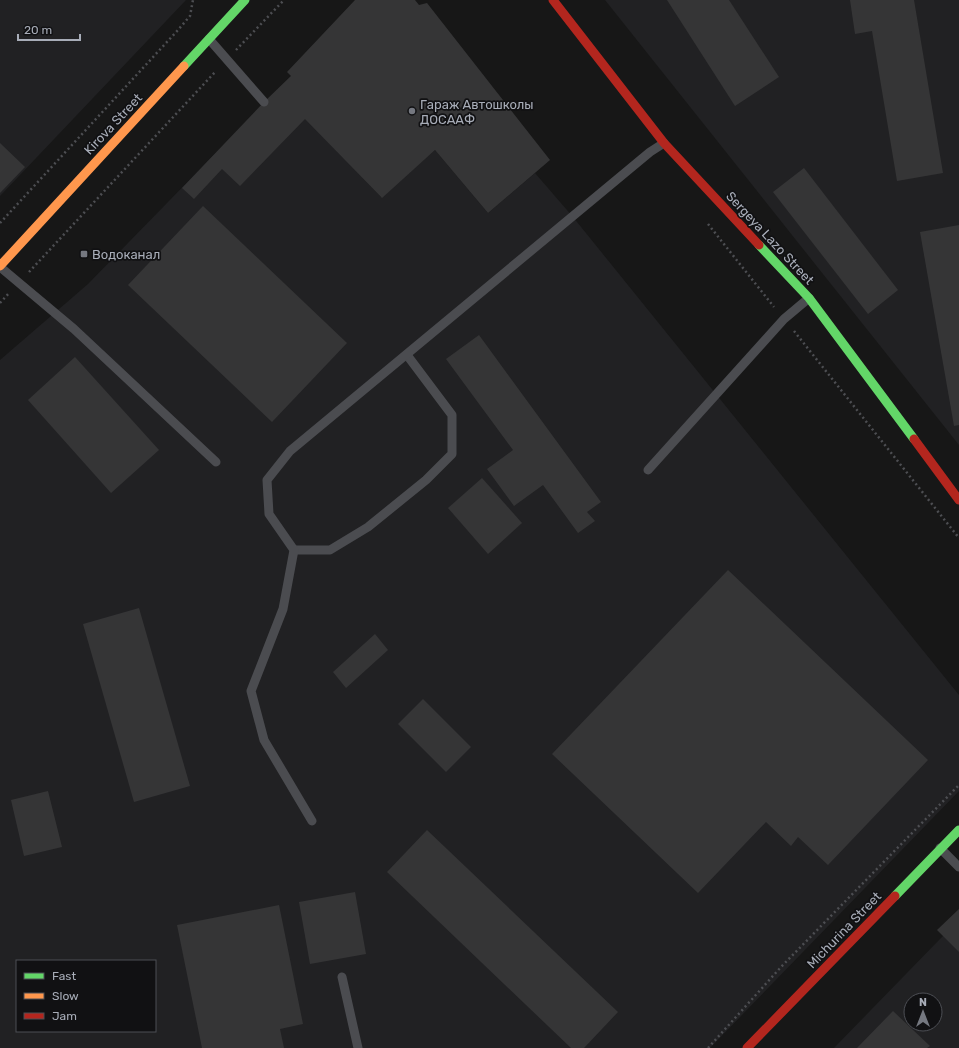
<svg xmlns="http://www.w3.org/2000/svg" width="959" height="1048" font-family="Rubik,sans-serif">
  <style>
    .built { fill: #212123; fill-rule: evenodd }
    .building { fill: #353536 }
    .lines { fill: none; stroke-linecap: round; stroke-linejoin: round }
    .path { stroke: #4d4e52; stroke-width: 2.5; stroke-dasharray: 2 3; stroke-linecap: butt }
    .lane { stroke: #4b4c50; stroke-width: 9 }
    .fast { stroke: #63d668; stroke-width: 9 }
    .slow { stroke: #ff974d; stroke-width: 9 }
    .jam { stroke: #b3261e; stroke-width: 9 }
    .poi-dot { fill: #757880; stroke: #111113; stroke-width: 1.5 }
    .labels { text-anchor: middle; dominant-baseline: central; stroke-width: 3.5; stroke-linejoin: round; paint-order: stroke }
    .poi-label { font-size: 13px; fill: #a8adb8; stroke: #111113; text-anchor: start }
    .street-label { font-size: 13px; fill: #a8adb8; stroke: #111113 }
  </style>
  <rect width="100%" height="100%" fill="#171717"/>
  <g class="built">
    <path d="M 0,0 L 186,0 L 0,196 Z"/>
    <path d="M 605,0 L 959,0 L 959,445 Z"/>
    <path d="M 291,76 L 306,119 L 381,197 L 435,150 L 488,213 L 535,173 L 573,217 L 959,695 L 959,791 L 710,1048 L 0,1048 L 0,360 L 88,284 ZM 17,961 L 155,961 L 155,1031 L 17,1031 Z"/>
    <path d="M 959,920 L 959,1048 L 834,1048 L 941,938 ZM 911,1000 L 935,1000 L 935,1024 L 911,1024 Z"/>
  </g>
  <g class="building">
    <path d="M 355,0 L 415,0 L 419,5 L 427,3 L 550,160 L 488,213 L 435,150 L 382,198 L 305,119 L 240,186 L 222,169 L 194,199 L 182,188 L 264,102 L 291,76 L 287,72 Z"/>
    <path d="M 667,0 L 729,0 L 779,77 L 735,106 Z"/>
    <path d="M 850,0 L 914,0 L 943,173 L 897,181 L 872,31 L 855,34 Z"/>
    <path d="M 0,143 L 25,167 L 0,193 Z"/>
    <path d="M 804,168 L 898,290 L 868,314 L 773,192 Z"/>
    <path d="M 203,206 L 347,343 L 272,422 L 128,285 Z"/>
    <path d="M 959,225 L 959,425 L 954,426 L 920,232 Z"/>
    <path d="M 479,335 L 601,502 L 587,512 L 595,521 L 578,533 L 543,485 L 514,506 L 487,469 L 513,450 L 446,359 Z"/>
    <path d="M 75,357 L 159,450 L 111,493 L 28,400 Z"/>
    <path d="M 482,478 L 522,523 L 488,554 L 448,508 Z"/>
    <path d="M 728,570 L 928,760 L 828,865 L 798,837 L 791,846 L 766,822 L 698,893 L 552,754 Z"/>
    <path d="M 139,608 L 190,786 L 134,802 L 83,624 Z"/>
    <path d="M 375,634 L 388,650 L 346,688 L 333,672 Z"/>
    <path d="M 423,699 L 471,747 L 446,772 L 398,724 Z"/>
    <path d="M 48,791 L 62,847 L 24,856 L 11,800 Z"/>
    <path d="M 427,830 L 618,1012 L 584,1048 L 571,1048 L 387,872 Z"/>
    <path d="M 355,892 L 366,954 L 310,964 L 299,902 Z"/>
    <path d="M 279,905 L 303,1024 L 280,1029 L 284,1048 L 202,1048 L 177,925 Z"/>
    <path d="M 959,909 L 959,952 L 937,930 Z"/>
    <path d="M 893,1011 L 930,1046 L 927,1048 L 857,1048 Z"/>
  </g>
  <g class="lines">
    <g class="path">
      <path d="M 236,50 L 284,0"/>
      <path d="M 0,223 L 178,30 L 190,16 L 193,0"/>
      <path d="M 708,224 L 774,307"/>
      <path d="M 29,272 L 216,71"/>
      <path d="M 0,303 L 9,293"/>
      <path d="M 794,331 L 959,538"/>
      <path d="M 708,1048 L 781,967 L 959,785"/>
    </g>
    <g class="lane">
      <path d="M 209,39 L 264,102"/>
      <path d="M 0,267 L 74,329 L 216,462"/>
      <path d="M 648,470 L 784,319 L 809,298"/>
      <path d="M 294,550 L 330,550 L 368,527 L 426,480 L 452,454 L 452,415 L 407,355"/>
      <path d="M 312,821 L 264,740 L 251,691 L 283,609 L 294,550 L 269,514 L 267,480 L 290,451 L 650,152 L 664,143"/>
      <path d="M 940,848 L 959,867"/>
      <path d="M 342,977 L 358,1048"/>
    </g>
    <g class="fast">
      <path d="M 184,66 L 245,0"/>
      <path d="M 759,245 L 809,298 L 914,439"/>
      <path d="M 895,896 L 959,830"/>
    </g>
    <path class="slow" d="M 0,266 L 184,66"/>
    <g class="jam">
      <path d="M 553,0 L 664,143 L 759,245"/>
      <path d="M 914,439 L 959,500"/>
      <path d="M 747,1048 L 895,896"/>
    </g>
  </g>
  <g class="poi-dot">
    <circle cx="412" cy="111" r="4"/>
    <rect x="80" y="250" width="8" height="8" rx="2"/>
  </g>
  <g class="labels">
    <g class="poi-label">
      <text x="420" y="104">Гараж Автошколы<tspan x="420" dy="15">ДОСААФ</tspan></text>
      <text x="92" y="254">Водоканал</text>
    </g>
    <g class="street-label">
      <text transform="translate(113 124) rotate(-47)">Kirova Street</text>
      <text transform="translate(770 238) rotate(47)">Sergeya Lazo Street</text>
      <text transform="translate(844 930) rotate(-46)">Michurina Street</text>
    </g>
  </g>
  <rect x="16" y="960" width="140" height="72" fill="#111113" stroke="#4d4f55"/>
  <rect x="24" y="973" width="20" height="6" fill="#63d668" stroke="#4d4f55"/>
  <text x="52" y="980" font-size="12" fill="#a8adb8">Fast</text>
  <rect x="24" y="993" width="20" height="6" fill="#ff974d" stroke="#4d4f55"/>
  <text x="52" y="1000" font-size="12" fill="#a8adb8">Slow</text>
  <rect x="24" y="1013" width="20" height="6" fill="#b3261e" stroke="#4d4f55"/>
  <text x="52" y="1020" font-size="12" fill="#a8adb8">Jam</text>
  <g transform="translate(923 1012)"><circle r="19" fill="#111113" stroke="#4d4f55"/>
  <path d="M0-3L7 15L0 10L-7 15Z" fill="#757880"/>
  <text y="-6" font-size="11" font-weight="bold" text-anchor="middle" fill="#a8adb8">N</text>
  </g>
  <path d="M18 34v6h62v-6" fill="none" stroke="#a8adb8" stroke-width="2"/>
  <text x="24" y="34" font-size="12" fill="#a8adb8" stroke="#111113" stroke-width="3" paint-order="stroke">20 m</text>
</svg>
